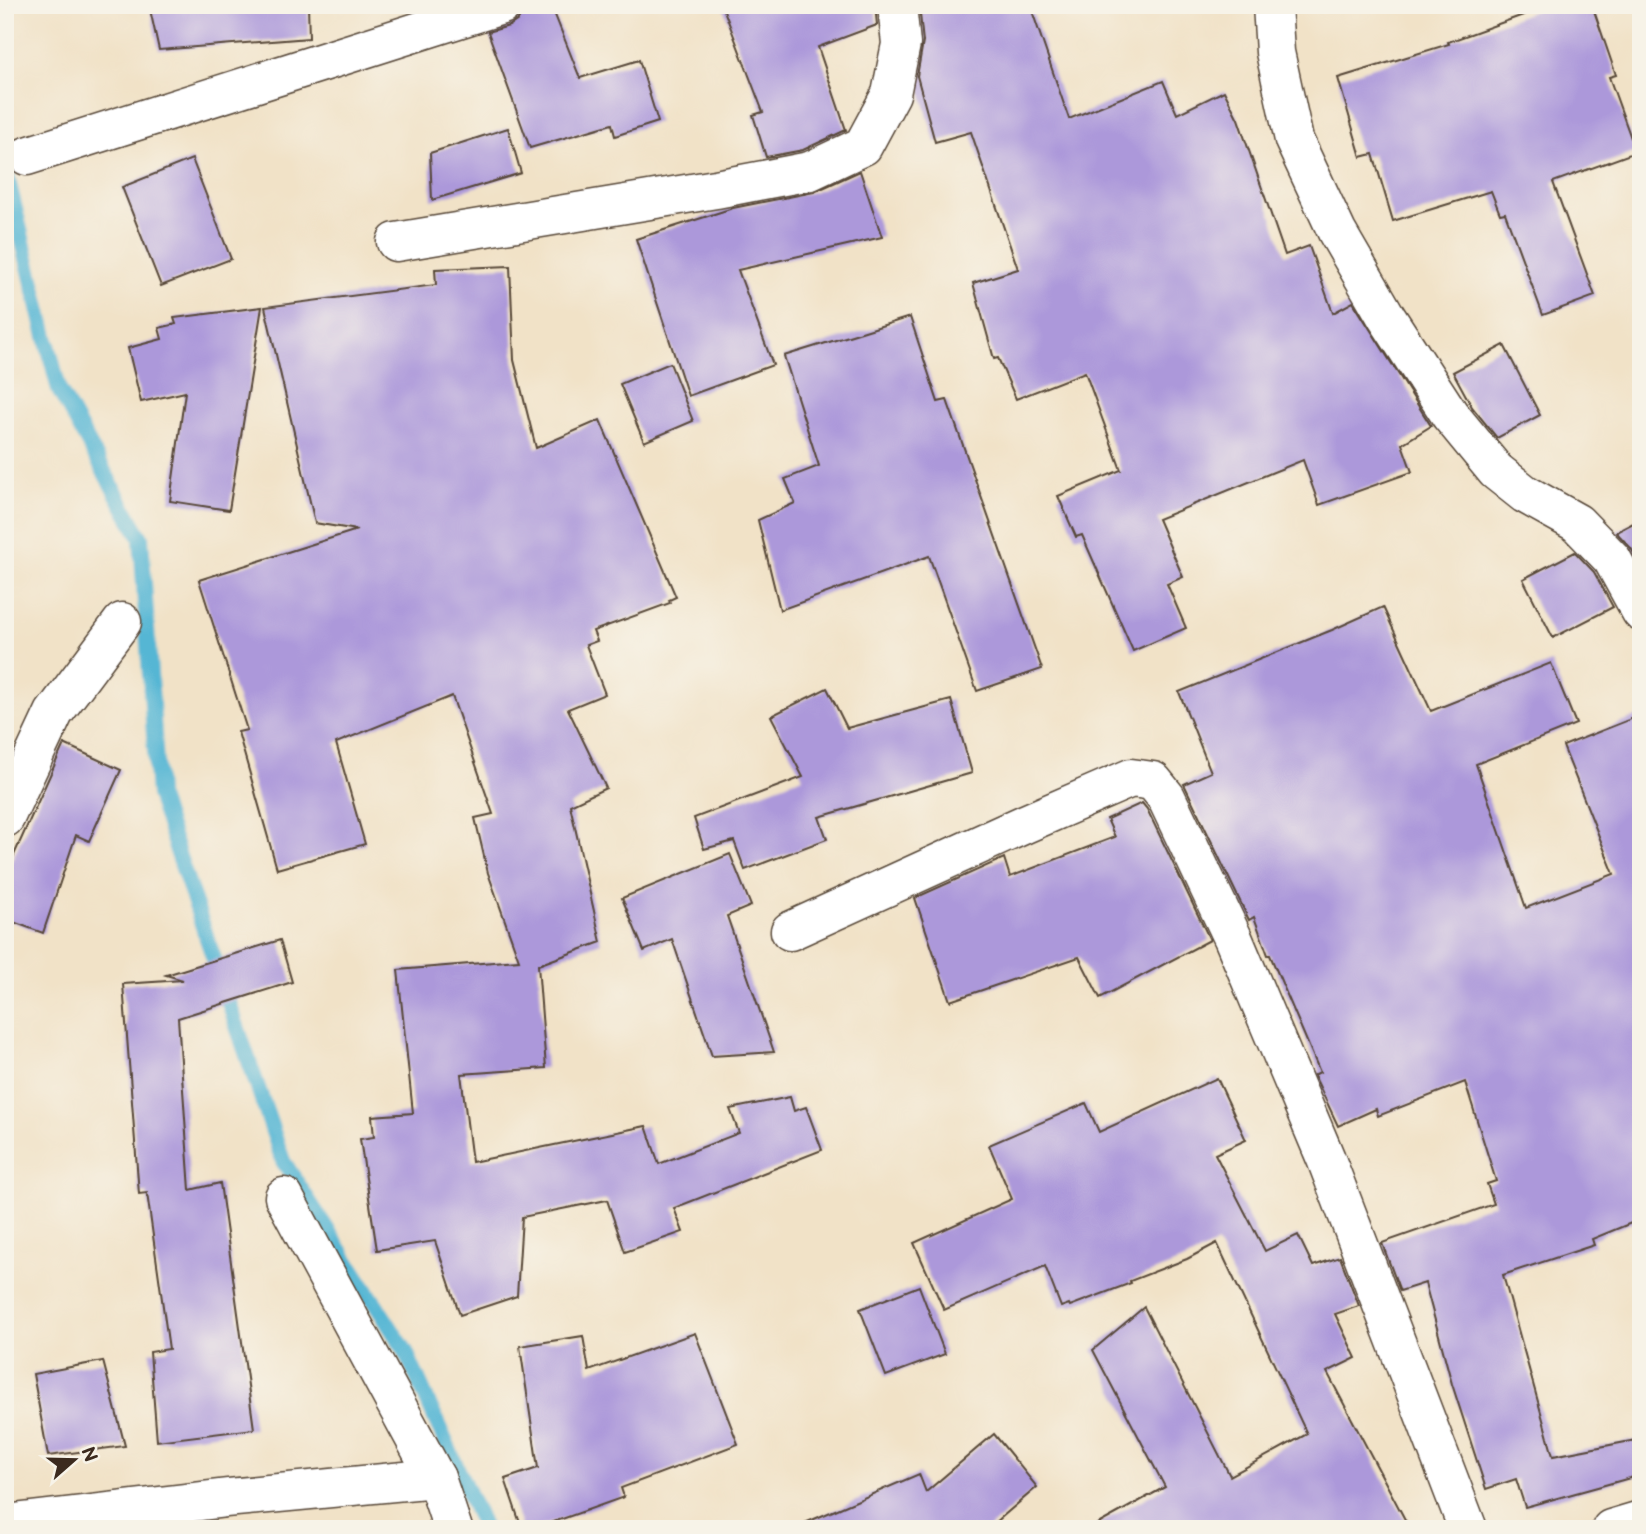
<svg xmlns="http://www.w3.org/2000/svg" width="1646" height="1534" font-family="'Balsamiq Sans',sans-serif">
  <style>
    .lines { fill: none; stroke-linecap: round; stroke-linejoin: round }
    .stream { stroke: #55b6d4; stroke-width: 16 }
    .building { fill: #ac98da }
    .minor-casing { stroke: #564637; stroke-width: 41 }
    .minor { stroke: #fff; stroke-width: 38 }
  </style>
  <rect width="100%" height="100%" fill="#f7f3e8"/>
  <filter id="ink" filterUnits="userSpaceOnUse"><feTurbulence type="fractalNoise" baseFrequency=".0143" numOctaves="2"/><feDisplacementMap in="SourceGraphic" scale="14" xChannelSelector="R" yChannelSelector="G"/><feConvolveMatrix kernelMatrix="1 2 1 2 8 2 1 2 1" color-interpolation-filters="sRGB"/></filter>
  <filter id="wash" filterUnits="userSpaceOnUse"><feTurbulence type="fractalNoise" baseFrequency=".00686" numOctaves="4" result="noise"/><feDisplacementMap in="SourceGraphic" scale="28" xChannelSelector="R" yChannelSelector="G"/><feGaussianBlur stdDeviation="1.57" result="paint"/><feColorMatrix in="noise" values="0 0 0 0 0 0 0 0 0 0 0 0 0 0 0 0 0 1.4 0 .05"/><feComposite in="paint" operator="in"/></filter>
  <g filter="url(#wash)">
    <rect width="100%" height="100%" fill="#f1e2c7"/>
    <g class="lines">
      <path class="stream" d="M 5,168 L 59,390 L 141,538 L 158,795 L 283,1161 L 405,1350 L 484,1529"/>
    </g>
    <g id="blocks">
      <g class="building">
        <path d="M 149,5 L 308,5 L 309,38 L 159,50 Z"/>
        <path d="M 523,5 L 551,5 L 580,78 L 639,60 L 658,122 L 615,136 L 612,124 L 530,148 L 488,32 L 509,26 L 518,20 L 523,10 Z"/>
        <path d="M 722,5 L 875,5 L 877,25 L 818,47 L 846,130 L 803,150 L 766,157 L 753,115 L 763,112 Z"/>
        <path d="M 919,5 L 1030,5 L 1069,119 L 1163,81 L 1177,114 L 1224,91 L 1238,119 L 1285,255 L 1309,246 L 1333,313 L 1353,302 L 1431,426 L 1402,444 L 1412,472 L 1319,505 L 1303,460 L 1158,519 L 1183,577 L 1167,584 L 1186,628 L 1133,651 L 1082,535 L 1076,537 L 1058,496 L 1121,470 L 1085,372 L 1016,399 L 998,358 L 994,359 L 973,283 L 1018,269 L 971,132 L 935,142 L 917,76 L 923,42 Z"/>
        <path d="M 1551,5 L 1592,5 L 1616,75 L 1609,77 L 1636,152 L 1553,182 L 1595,296 L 1543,315 L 1505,213 L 1500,214 L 1491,191 L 1393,221 L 1373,154 L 1361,157 L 1338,78 L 1449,44 L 1448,42 Z"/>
        <path d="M 508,128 L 521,173 L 432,200 L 430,153 Z"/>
        <path d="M 192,159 L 231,259 L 161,286 L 122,187 Z"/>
        <path d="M 860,171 L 882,237 L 738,270 L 773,365 L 688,396 L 636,239 L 733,208 L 814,192 Z"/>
        <path d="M 510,266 L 514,360 L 536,448 L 600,420 L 676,597 L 669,600 L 670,603 L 593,631 L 597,641 L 586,645 L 605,694 L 568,709 L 606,788 L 570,805 L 601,942 L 538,965 L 546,1068 L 461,1074 L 472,1162 L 646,1126 L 659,1164 L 739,1133 L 730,1109 L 790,1097 L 794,1111 L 806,1107 L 822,1150 L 674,1208 L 683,1232 L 625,1252 L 607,1200 L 522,1217 L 517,1296 L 460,1315 L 435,1241 L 377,1250 L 360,1139 L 374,1137 L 372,1116 L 413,1113 L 398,970 L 519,960 L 488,873 L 475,818 L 493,814 L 452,696 L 336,743 L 365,844 L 277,869 L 238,732 L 247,730 L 199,580 L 357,530 L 315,523 L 265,307 L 436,285 L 435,269 Z"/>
        <path d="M 262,307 L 229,510 L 170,501 L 185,392 L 141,402 L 128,348 L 162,339 L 159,328 L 176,324 L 174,318 Z"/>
        <path d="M 910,317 L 938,402 L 947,400 L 1042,669 L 977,691 L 929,556 L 780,610 L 758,520 L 795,503 L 785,479 L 819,466 L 784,356 Z"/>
        <path d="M 1504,345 L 1540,415 L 1497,438 L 1472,407 L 1453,372 Z"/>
        <path d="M 670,363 L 693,421 L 644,442 L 620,384 Z"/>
        <path d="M 1641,519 L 1641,566 L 1631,548 L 1616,532 Z"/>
        <path d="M 1575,552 L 1594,572 L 1613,607 L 1553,638 L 1523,579 Z"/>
        <path d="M 1383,607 L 1431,711 L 1551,663 L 1576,724 L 1476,764 L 1526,908 L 1614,874 L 1563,746 L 1641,715 L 1641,1219 L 1592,1239 L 1594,1245 L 1503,1275 L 1553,1456 L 1641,1439 L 1641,1475 L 1525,1507 L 1516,1479 L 1486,1489 L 1452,1384 L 1425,1283 L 1400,1291 L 1382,1243 L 1494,1204 L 1487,1184 L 1496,1181 L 1465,1082 L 1378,1116 L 1376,1109 L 1338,1126 L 1314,1075 L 1320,1072 L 1270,955 L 1268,955 L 1254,917 L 1249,920 L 1184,784 L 1211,772 L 1179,692 L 1332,630 Z"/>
        <path d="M 827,688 L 847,728 L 951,700 L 972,773 L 819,817 L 827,839 L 745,870 L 734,841 L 704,849 L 694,818 L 803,777 L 771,716 Z"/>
        <path d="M 64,744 L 121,770 L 89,841 L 76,835 L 43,933 L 5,919 L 5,875 Z"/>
        <path d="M 1142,803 L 1147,809 L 1210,940 L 1100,998 L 1079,957 L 950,1001 L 915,898 L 1004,858 L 1010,877 L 1115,837 L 1107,819 Z"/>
        <path d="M 730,854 L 751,906 L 727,916 L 774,1052 L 712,1056 L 672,939 L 644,951 L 622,898 Z"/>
        <path d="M 280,940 L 292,982 L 178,1018 L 190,1190 L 220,1183 L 254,1429 L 157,1441 L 150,1352 L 169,1349 L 147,1193 L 139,1194 L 123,984 L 183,980 L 166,975 Z"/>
        <path d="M 1217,1078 L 1246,1140 L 1215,1154 L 1265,1251 L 1298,1235 L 1313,1266 L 1340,1257 L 1359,1306 L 1335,1314 L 1356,1358 L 1327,1372 L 1410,1529 L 1089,1529 L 1165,1487 L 1093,1350 L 1144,1307 L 1230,1476 L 1307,1434 L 1217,1243 L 1187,1259 L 1130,1281 L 1131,1283 L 1070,1306 L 1069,1304 L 1061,1307 L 1045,1266 L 944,1310 L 914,1243 L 1012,1199 L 989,1145 L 1086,1103 L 1099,1132 Z"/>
        <path d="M 919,1286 L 945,1354 L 886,1376 L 860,1309 Z"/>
        <path d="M 695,1333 L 738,1444 L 621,1488 L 624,1497 L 534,1529 L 522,1529 L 505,1479 L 538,1468 L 520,1346 L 583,1336 L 589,1371 Z"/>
        <path d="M 103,1361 L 125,1446 L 48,1456 L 33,1374 Z"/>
        <path d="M 994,1434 L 1037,1487 L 988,1529 L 791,1529 L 919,1474 L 926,1492 Z"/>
      </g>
    </g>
  </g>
  <g filter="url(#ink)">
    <use href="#blocks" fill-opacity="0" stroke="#564637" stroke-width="2"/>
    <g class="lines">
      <g class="minor-casing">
        <g id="minor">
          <path d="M 1272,5 L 1275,52 L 1294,140 L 1337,232 L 1387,318 L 1450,415 L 1496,471 L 1525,494 L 1577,523 L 1612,559 L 1641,612"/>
          <path d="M 27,156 L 502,5"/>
          <path d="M 396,242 L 716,189 L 810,171 L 863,146 L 891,94 L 901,44 L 897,5"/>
          <path d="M 5,818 L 54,713 L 122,622"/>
          <path d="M 790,931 L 1025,824 L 1131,778 L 1153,781 L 1166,797 L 1233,938 L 1326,1159 L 1468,1529"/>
          <path d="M 284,1197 L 436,1478 L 453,1529"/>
          <path d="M 5,1524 L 227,1498 L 436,1478"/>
          <path d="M 1611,1529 L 1641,1520"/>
        </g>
      </g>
      <use href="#minor" class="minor"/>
    </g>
  </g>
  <rect width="1646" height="1534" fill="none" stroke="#f7f3e8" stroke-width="28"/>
  <g transform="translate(74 1460) rotate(70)" stroke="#f7f3e8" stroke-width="5" paint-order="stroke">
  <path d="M0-5L12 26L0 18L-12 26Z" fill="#3b2a1e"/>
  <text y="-10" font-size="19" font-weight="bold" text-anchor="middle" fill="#3b2a1e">N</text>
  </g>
</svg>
